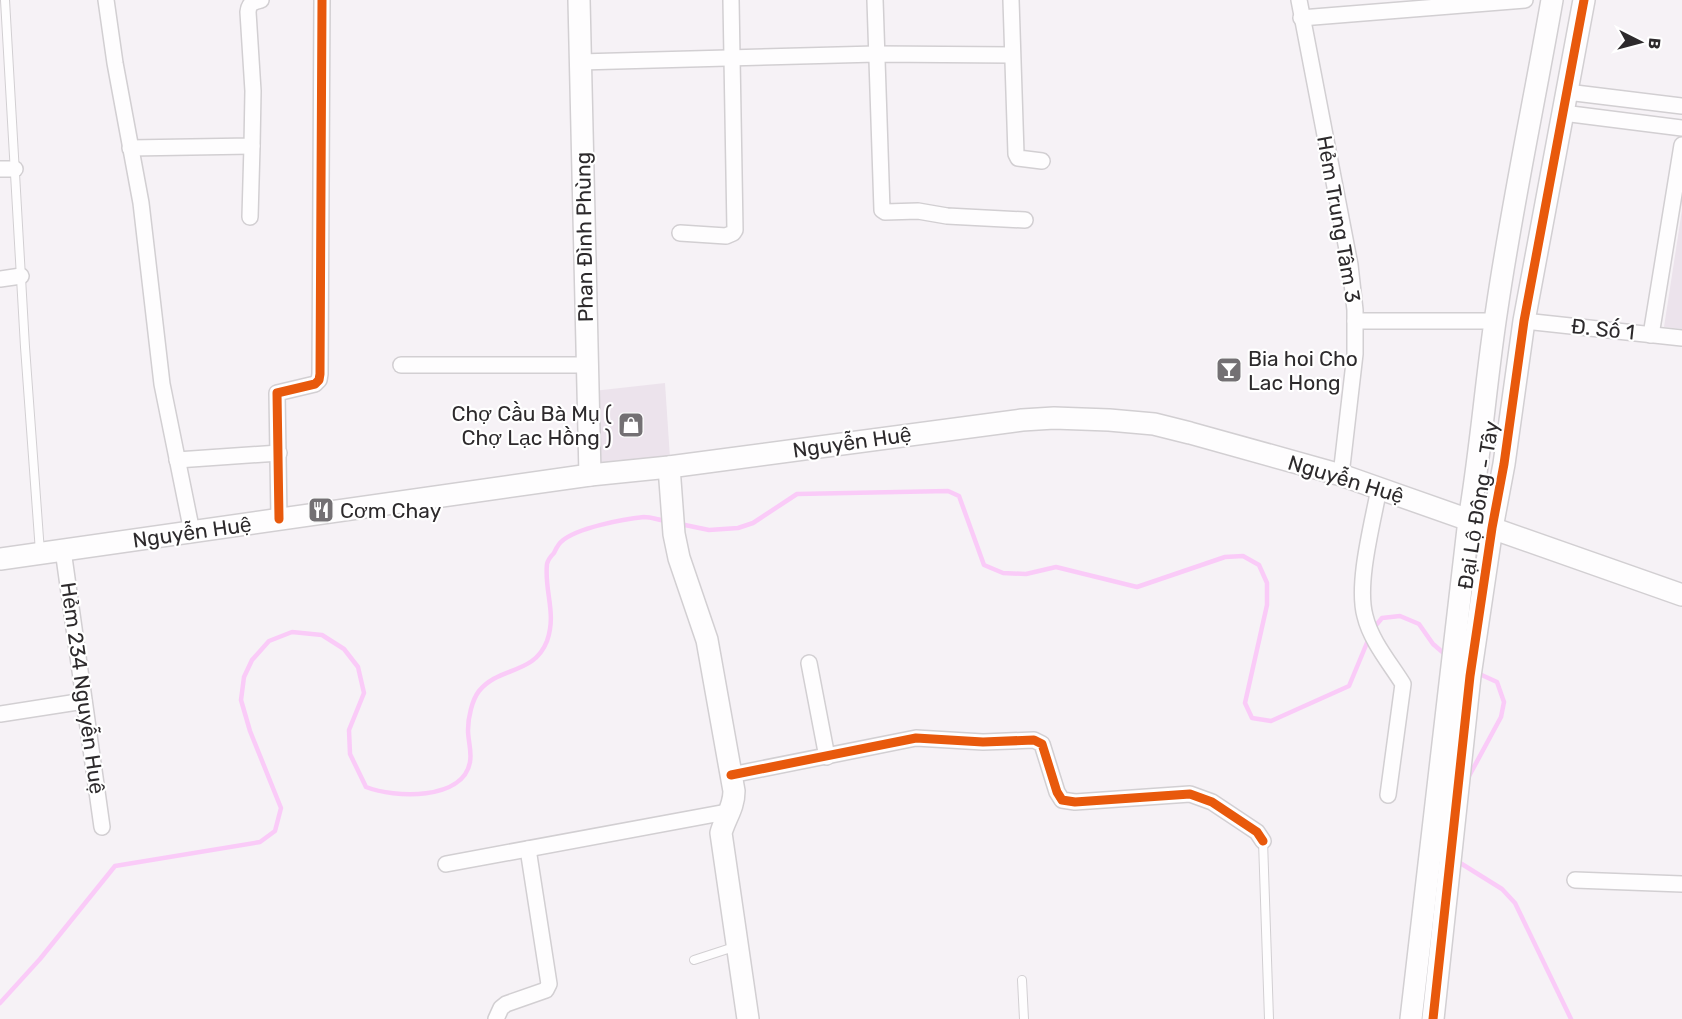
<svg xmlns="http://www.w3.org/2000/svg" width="1682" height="1019" font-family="Rubik,sans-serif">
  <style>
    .built { fill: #ece3ec }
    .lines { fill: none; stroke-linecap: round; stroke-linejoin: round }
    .stream { stroke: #facbf8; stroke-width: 4.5 }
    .lane-casing { stroke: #d2cfd2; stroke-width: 10 }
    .street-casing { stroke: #d2cfd2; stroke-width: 18 }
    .secondary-casing { stroke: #d2cfd2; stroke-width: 24 }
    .lane { stroke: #fefdfe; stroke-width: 8 }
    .street { stroke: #fefdfe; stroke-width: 15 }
    .secondary { stroke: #fefdfe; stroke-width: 21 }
    .cycleway-casing { stroke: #fff; stroke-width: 13 }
    .cycleway { stroke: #e8590c; stroke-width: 9 }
    .labels { text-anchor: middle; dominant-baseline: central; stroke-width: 4.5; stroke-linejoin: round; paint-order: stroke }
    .street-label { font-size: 21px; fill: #2d2a2c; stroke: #fff }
    .poi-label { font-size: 21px; fill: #2d2a2c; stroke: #fff; text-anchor: start }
  </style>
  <rect width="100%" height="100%" fill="#f6f2f6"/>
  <g class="built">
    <path d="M 1682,210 L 1682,329 L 1664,327 Z"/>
    <path d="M 665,383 L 670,458 L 596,468 L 593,391 Z"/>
  </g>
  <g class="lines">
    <g class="stream">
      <path d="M 680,524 L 709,530 L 738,528 L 753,523 L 797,494 L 948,491 L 959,496 L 984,565 L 1003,573 L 1026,574 L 1056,567 L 1137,587 L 1225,557 L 1243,556 L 1259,565 L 1267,583 L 1267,605 L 1245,703 L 1252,718 L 1271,721 L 1349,686 L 1369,638"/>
      <path d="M 1372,630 L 1382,618 L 1400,616 L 1419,624 L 1433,644 L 1447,656"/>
      <path d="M 1468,778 L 1501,717 L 1504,702 L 1497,682 L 1475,672"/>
      <path d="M 1457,861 L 1502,889 L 1515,903 L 1571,1019"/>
      <path d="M 0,1003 L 40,959 L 115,866 L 260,842 L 275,831 L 281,808 L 250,731 L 241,700 L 244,677 L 252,660 L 269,641 L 292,632 L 322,635 L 344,649 L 358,667 L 364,693 L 349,730 L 350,754 L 366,787 C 394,798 463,801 470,762 C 472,751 468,741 468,730 C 468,718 472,700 479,691 C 499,666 534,675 547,641 C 557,613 544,591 547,564 C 548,560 551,556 554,553 C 556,549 558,544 562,541 C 577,528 623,519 644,517 C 651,517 659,520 666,521"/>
    </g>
    <g class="lane-casing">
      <g id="lane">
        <path d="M 5,0 L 25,347 L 40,552"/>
        <path d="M 1263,841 L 1269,1019"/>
        <path d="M 694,960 L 737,946"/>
        <path d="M 1022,980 L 1024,1019"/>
      </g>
    </g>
    <g class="street-casing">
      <g id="street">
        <path d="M 106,0 L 115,63 L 141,203 L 162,384 L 192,532"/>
        <path d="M 875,0 L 882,210 L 885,212 L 918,211 L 947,216 L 1025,220"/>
        <path d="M 1011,0 L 1016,154 L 1018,158 L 1042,161"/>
        <path d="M 1299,0 L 1350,265 L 1355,310 L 1355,354 L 1341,475"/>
        <path d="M 1301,18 L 1525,0"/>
        <path d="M 580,62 L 876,54 L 1012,55"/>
        <path d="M 1567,92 L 1682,106"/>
        <path d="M 1563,113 L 1682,128"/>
        <path d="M 130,148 L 252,146 L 253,91 L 248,12 C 249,3 253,2 261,0"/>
        <path d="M 0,169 L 15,169"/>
        <path d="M 250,217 L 252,146"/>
        <path d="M 680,233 L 726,236 L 733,233 L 735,230 L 731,0"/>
        <path d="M 0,279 L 21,276"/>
        <path d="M 1355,321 L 1495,321"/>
        <path d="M 1524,321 L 1682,338"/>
        <path d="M 1651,335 L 1682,145"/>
        <path d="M 401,365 L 586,365"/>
        <path d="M 177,460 L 279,453"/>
        <path d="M 1379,488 C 1373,522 1356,583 1365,616 C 1371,641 1390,663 1403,684 L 1388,795"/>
        <path d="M 279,519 L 277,393 L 315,384 L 319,380 L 320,374 L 322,0"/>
        <path d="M 63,550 L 102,827"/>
        <path d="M 809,663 L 827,757"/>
        <path d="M 0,714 L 84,701"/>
        <path d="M 731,775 L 916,738 L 983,742 L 1034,740 L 1042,744 L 1057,792 L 1062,800 L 1075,802 L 1190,794 L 1212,802 L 1257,832 L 1263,841"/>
        <path d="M 446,864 L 732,811"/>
        <path d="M 1575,880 L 1682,884"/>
        <path d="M 496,1019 L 501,1008 L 506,1004 L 546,990 L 549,984 L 528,849"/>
      </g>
    </g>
    <g class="secondary-casing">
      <g id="secondary">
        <path d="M 579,0 L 590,475"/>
        <path d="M 669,467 L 674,534 L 679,558 L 707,640 L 734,791 C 734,808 725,818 721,833 L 748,1019"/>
        <path d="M 0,559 L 590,475 L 669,467 L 1022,420 L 1054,418 L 1109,420 L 1154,424 L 1190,433 L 1341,475 L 1682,595"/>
        <path d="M 1411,1019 L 1469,520 C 1481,450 1486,379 1497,308 C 1512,205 1534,103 1552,0"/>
        <path d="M 1433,1019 L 1470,676 L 1492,528 L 1504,464 L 1524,321 L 1584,0"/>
      </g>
    </g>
    <use href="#lane" class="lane"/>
    <use href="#street" class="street"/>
    <use href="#secondary" class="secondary"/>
    <g class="cycleway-casing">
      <g id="cycleway">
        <path d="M 279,519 L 277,393 L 315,384 L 319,380 L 320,374 L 322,0"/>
        <path d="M 731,775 L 916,738 L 983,742 L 1034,740 L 1042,744 L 1057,792 L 1062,800 L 1075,802 L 1190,794 L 1212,802 L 1257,832 L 1263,841"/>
        <path d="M 1433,1019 L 1470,676 L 1492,528 L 1504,464 L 1524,321 L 1584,0"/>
      </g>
    </g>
    <use href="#cycleway" class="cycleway"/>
  </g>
  <defs>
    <g id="bar-square" transform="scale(1.35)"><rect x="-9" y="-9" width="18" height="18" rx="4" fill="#737073" stroke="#fff"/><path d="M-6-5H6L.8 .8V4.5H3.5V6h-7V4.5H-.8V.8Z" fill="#fff"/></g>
    <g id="shop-square" transform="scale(1.35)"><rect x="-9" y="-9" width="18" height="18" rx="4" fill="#737073" stroke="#fff"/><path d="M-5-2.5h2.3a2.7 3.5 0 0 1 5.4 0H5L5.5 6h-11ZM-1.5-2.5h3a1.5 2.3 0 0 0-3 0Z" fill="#fff"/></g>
    <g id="restaurant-square" transform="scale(1.35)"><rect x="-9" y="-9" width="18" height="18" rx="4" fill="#737073" stroke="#fff"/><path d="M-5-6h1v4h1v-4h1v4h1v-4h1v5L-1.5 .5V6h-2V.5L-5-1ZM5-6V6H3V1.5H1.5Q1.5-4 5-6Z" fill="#fff"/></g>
  </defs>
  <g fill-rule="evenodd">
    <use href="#bar-square" x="1229" y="370"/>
    <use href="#shop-square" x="631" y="425"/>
    <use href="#restaurant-square" x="321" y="510"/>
  </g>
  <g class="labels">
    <g class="street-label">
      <text transform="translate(1339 219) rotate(80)">Hẻm Trung Tâm 3</text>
      <text transform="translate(584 237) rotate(-91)">Phan Đình Phùng</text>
      <text transform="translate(1603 329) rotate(6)">Đ. Số 1</text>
      <text transform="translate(852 442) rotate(-8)">Nguyễn Huệ</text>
      <text transform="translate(1346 479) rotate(17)">Nguyễn Huệ</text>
      <text transform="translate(1478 505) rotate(-81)">Đại Lộ Đông - Tây</text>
      <text transform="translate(192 532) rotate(-8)">Nguyễn Huệ</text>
      <text transform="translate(83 688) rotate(82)">Hẻm 234 Nguyễn Huệ</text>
    </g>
    <g class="poi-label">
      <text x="1248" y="358">Bia hoi Cho<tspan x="1248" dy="24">Lac Hong</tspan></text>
      <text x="612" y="413" text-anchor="end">Chợ Cầu Bà Mụ (<tspan x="612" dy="24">Chợ Lạc Hồng )</tspan></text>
      <text x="340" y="510">Cơm Chay</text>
    </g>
  </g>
  <g transform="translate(1640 42) rotate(96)" stroke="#ffffff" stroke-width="4.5" paint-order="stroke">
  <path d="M0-4.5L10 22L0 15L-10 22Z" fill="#2d2a2c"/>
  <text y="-9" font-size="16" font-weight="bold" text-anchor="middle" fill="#2d2a2c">B</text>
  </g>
</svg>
